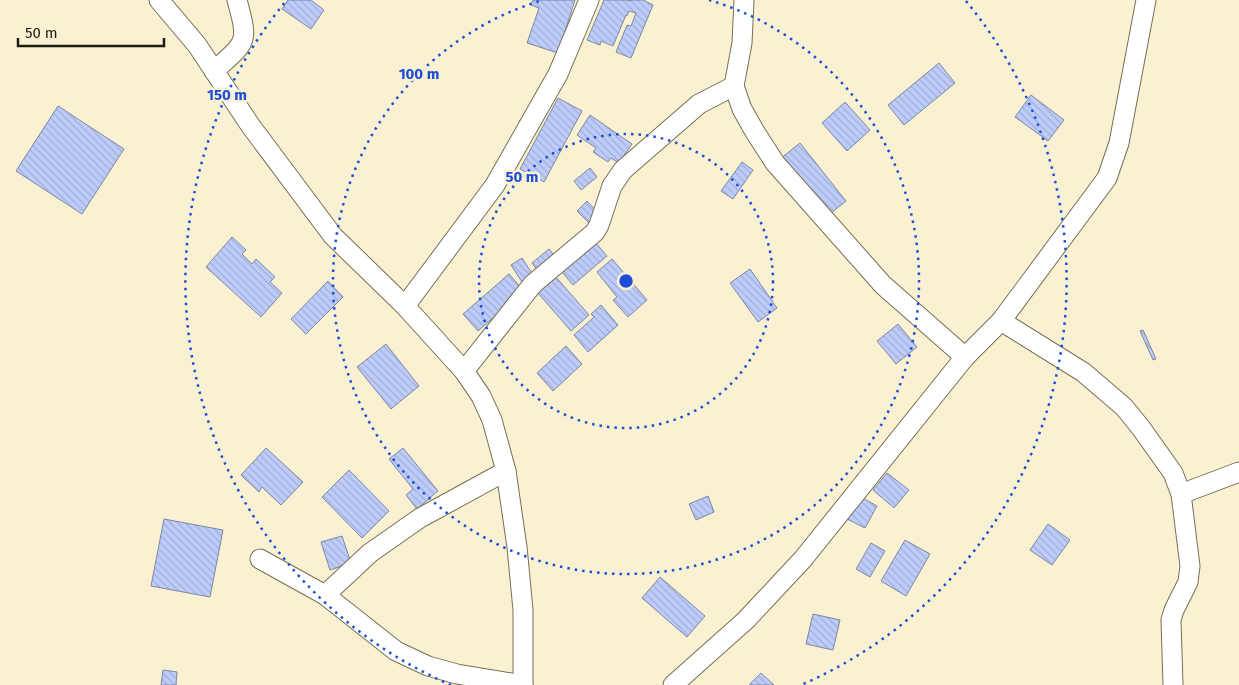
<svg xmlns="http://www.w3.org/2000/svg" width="1239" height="685" font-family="'Fira Sans',sans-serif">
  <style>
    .building { fill: url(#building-back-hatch); stroke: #7e87a1 }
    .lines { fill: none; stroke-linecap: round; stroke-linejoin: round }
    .minor-casing { stroke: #776f54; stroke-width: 21 }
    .minor { stroke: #fff; stroke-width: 19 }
    .ring { fill: none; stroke: #1d4ed8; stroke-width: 2.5; stroke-dasharray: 2.5 5 }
    .centre { fill: #1d4ed8; stroke: #faf1d3; stroke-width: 2.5 }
    .ring-label { font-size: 15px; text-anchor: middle; font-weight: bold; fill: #1d4ed8; stroke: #faf1d3; stroke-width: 5; stroke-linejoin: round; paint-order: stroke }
  </style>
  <defs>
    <pattern id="building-back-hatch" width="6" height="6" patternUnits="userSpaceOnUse" patternTransform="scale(1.25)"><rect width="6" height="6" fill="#bdccfa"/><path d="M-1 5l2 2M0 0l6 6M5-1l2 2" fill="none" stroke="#a2afd5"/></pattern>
  </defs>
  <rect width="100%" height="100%" fill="#faf1d3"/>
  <g class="building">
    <path d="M 288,0 L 311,0 L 324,10 L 311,29 L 282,9 Z"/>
    <path d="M 533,0 L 575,0 L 558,53 L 527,43 L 539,8 L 531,5 Z"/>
    <path d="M 604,0 L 627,0 L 630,1 L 631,0 L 643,0 L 653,5 L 631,58 L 616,52 L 627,25 L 631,26 L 636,13 L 629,11 L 627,16 L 626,15 L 613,46 L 601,41 L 600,45 L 587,40 Z"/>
    <path d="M 939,63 L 955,83 L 904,125 L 888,105 Z"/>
    <path d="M 1031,95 L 1064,120 L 1048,141 L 1015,117 Z"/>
    <path d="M 558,98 L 582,111 L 544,182 L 520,169 Z"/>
    <path d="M 845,102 L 870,130 L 847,151 L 822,123 Z"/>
    <path d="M 58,106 L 124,149 L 82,214 L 16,171 Z"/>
    <path d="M 590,115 L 632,144 L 619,163 L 611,158 L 608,162 L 593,152 L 596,148 L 577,135 Z"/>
    <path d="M 800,143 L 846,201 L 826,217 L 780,159 Z"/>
    <path d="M 742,162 L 753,170 L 733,199 L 721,191 Z"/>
    <path d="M 590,168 L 597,177 L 581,190 L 574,181 Z"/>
    <path d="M 587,201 L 599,214 L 590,224 L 577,211 Z"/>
    <path d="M 232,237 L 246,250 L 242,254 L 252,264 L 256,259 L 275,277 L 270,282 L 282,293 L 261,317 L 206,267 Z"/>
    <path d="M 595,242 L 607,256 L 573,285 L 561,271 Z"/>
    <path d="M 549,249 L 556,258 L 539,272 L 532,263 Z"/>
    <path d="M 522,258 L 533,275 L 522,282 L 511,265 Z"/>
    <path d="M 612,259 L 647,300 L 628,317 L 613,300 L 617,297 L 597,272 Z"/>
    <path d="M 750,269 L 777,308 L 758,322 L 730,283 Z"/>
    <path d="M 509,274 L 524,291 L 478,331 L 463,314 Z"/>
    <path d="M 555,276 L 589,315 L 571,331 L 537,292 Z"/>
    <path d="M 328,281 L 343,297 L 306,334 L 291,319 Z"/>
    <path d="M 601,305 L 618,325 L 588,352 L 574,335 L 594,317 L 591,314 Z"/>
    <path d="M 898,324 L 917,347 L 896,364 L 877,341 Z"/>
    <path d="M 1143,330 L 1156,359 L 1153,360 L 1140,331 Z"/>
    <path d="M 386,344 L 419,386 L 391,409 L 357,367 Z"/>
    <path d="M 566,346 L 582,364 L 553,391 L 537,373 Z"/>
    <path d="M 266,448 L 303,482 L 281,505 L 262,487 L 259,492 L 241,475 Z"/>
    <path d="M 403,448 L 438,491 L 417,509 L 406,495 L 413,489 L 389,459 Z"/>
    <path d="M 349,470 L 389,511 L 362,538 L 322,497 Z"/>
    <path d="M 887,473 L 909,490 L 894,508 L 873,490 Z"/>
    <path d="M 708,496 L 714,512 L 696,520 L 689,504 Z"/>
    <path d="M 859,496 L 877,506 L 865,528 L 847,519 Z"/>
    <path d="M 164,519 L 223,530 L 210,597 L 151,586 Z"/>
    <path d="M 1048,524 L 1070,540 L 1052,565 L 1030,550 Z"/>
    <path d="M 342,536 L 351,563 L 330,570 L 321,542 Z"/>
    <path d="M 905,540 L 930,554 L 906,596 L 881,581 Z"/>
    <path d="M 871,543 L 885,551 L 870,577 L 856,569 Z"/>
    <path d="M 660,577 L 705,616 L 687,637 L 642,598 Z"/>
    <path d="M 813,614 L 840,620 L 833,650 L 806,644 Z"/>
    <path d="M 163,670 L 177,672 L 176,685 L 161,685 Z"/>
    <path d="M 761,673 L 774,685 L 749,685 Z"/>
  </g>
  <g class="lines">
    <g class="minor-casing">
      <g id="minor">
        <path d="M 159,0 L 197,45 L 250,125 L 333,236 L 405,306 L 464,371 L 481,396 L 492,420 L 506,471"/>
        <path d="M 744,0 L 742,43 L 734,86 L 742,109 L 755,132 L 775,163 L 883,285 L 965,357"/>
        <path d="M 214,71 C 247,41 249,44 237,0"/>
        <path d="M 405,306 L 495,185 L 558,74 L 589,0"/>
        <path d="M 1001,321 L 1083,372 L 1124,407 L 1141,428 L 1173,473 L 1181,494 L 1190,566 L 1188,582 L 1174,610 L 1171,620 L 1173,685"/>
        <path d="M 464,371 L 533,284 L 595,232 L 599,225 L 612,186 L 623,170 L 699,104 L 734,86"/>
        <path d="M 1181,494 L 1239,472"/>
        <path d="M 260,559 L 325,595 L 396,651 L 428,666 L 457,674 L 523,685"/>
        <path d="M 325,595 L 370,553 L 420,518 L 506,471 L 517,547 L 523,610 L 523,685"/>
        <path d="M 673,685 L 746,620 L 803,559 L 965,357 L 1001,321 L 1107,178 L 1119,143 L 1146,0"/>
      </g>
    </g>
    <use href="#minor" class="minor"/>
  </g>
  <g class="ring">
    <circle cx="626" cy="281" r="147"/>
    <path d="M709 0A293 293 0 1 1 543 0"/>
    <path d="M451 685A440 440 0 0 1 286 1M966 1A440 440 0 0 1 801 685"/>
  </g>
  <circle cx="626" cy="281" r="8" class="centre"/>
  <g class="ring-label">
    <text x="419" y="79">100 m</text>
    <text x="227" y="100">150 m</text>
    <text x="522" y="182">50 m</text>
  </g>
  <path d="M18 38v8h146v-8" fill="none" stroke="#1e1b10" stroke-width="2.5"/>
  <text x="25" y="38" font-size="15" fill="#1e1b10" stroke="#faf1d3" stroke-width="4" paint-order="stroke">50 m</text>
</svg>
